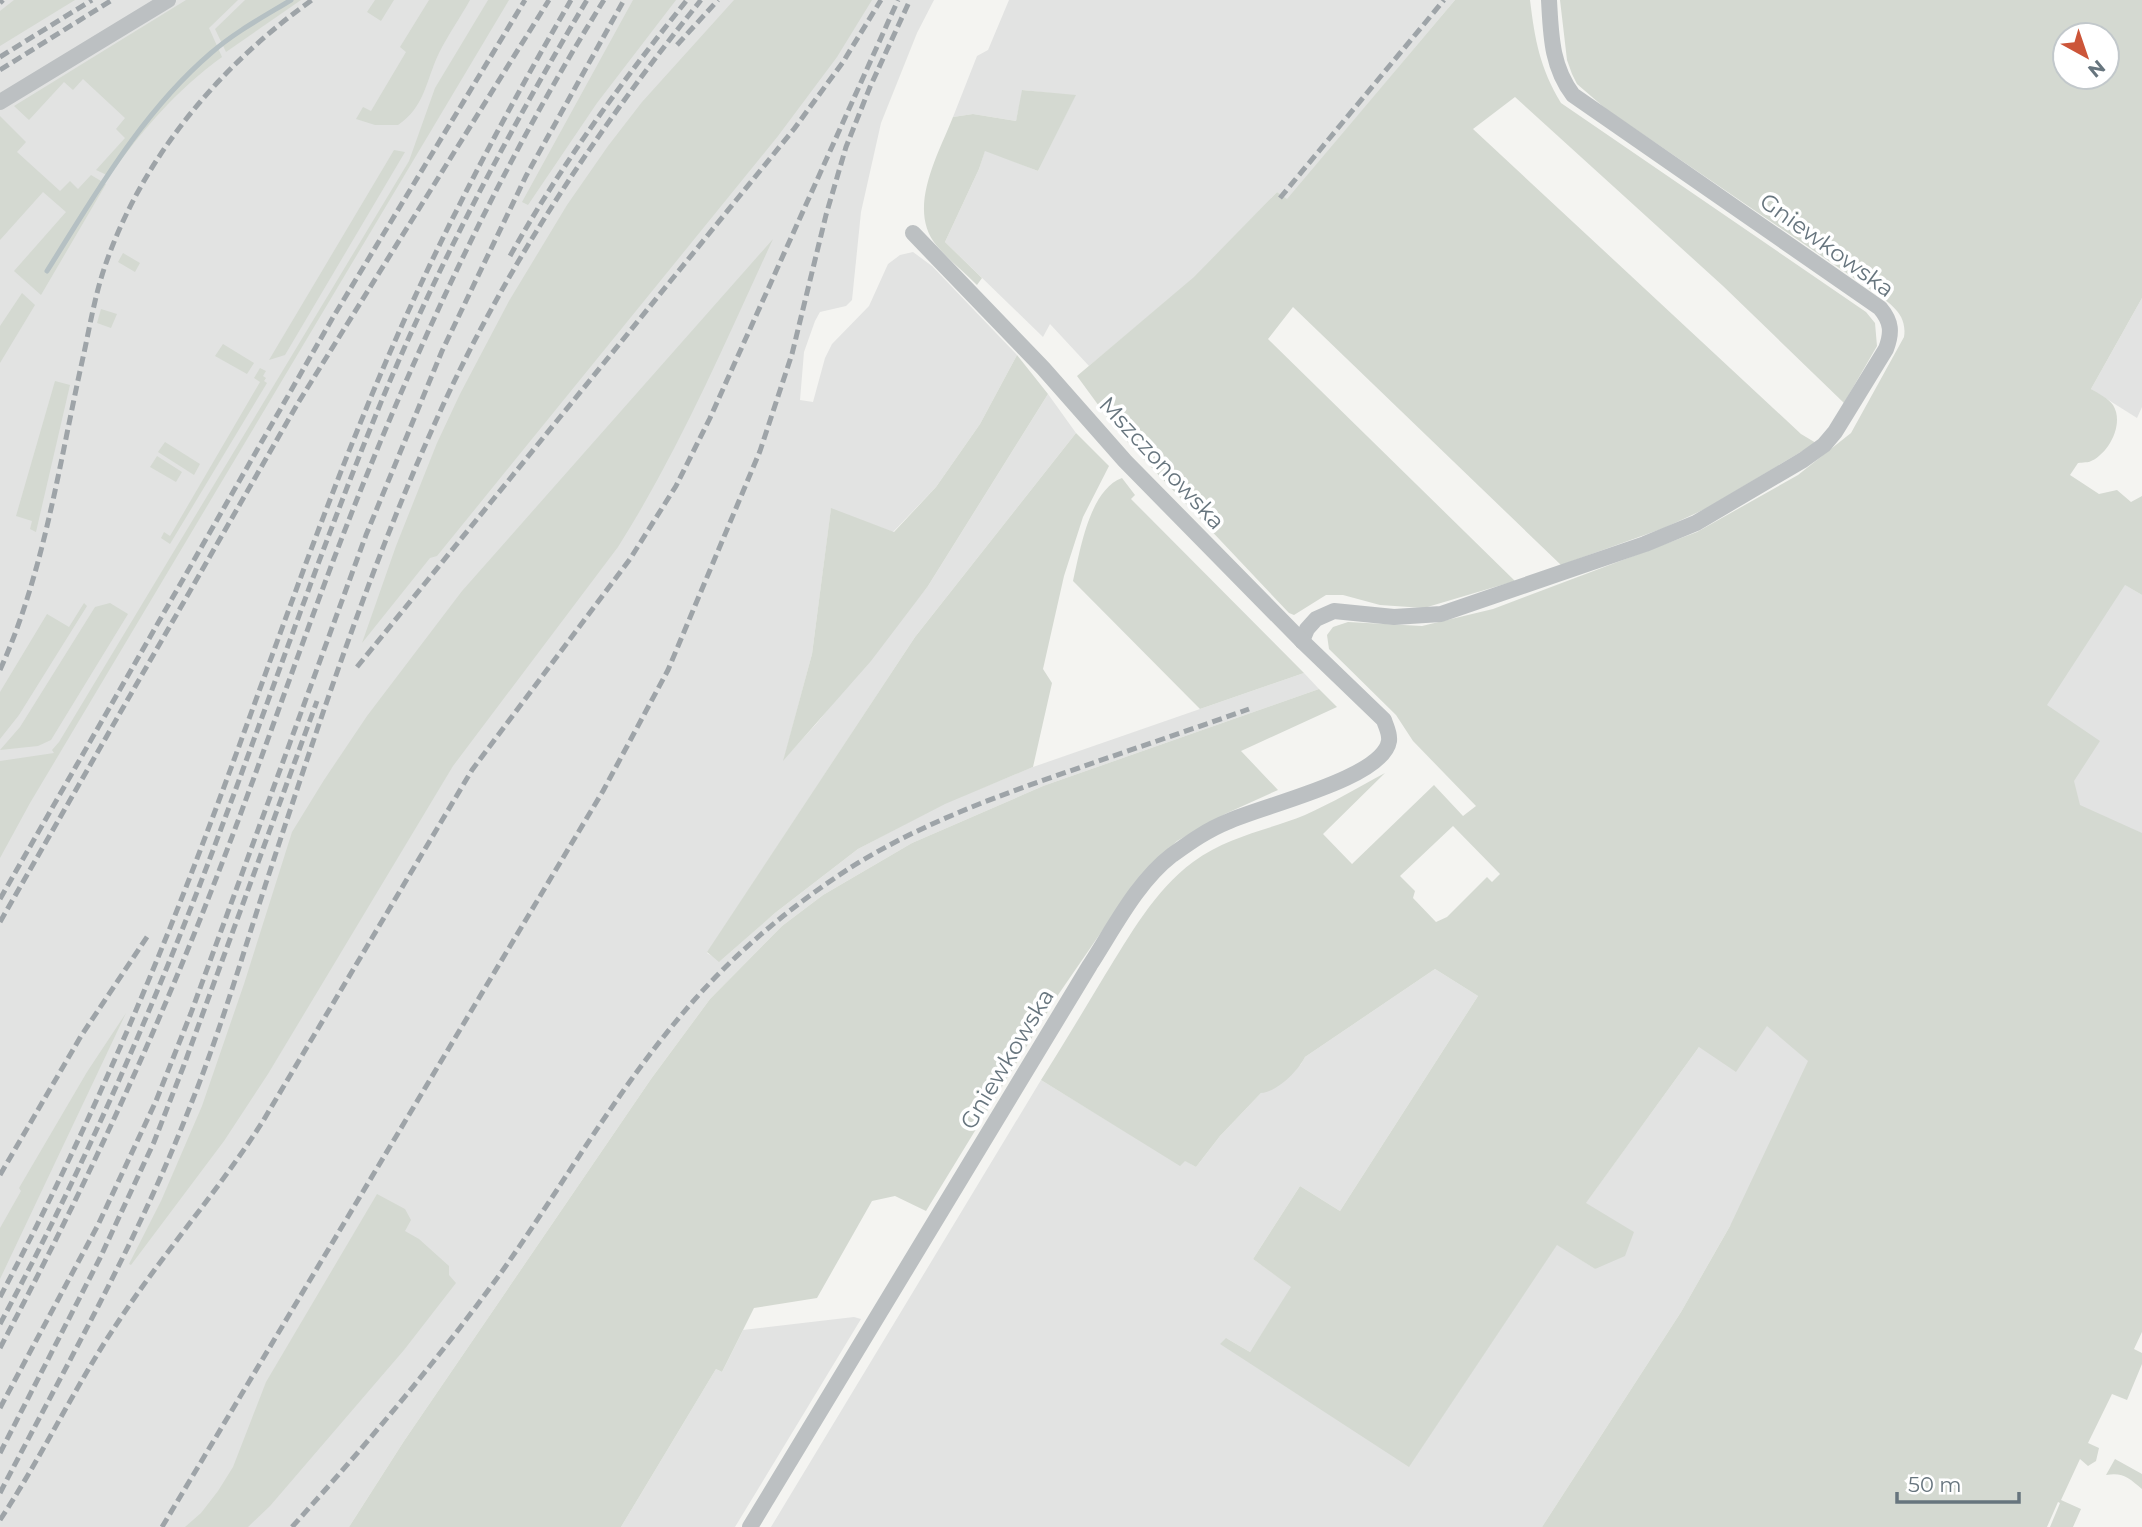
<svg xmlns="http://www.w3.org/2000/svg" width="2142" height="1527" font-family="Montserrat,sans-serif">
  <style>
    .built { fill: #e2e3e2 }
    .green { fill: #d4d9d1; fill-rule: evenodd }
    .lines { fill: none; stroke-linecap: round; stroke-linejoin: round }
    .stream { stroke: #b5c0c3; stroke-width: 5 }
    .minor { stroke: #bcc0c2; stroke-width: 16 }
    .rail { stroke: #9ea4a8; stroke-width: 5; stroke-dasharray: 10 5; stroke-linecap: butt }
    .labels { text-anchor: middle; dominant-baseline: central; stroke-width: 7; stroke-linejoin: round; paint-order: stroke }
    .street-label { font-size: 23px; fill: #67757e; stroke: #fff }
  </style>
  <rect width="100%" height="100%" fill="#f4f4f1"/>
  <g class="built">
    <path d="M 0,0 L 934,0 L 917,33 L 881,123 L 861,212 L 852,300 L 846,306 L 820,312 L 815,321 L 804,352 L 800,400 L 813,402 L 825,358 L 832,344 L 869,306 L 888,264 L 900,255 L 913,252 L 932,266 L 1017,355 L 980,424 L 936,487 L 893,532 L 831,509 L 812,654 L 784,759 L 817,723 L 928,586 L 1048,394 L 1076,433 L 915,637 L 707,953 L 720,961 L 775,913 L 858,849 L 945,803 L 1033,767 L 1304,673 L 1319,689 L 1043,786 L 912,843 L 823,895 L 782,926 L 710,999 L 651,1079 L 404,1441 L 349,1527 L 0,1527 Z"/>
    <path d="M 1009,0 L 1455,0 L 1287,200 L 1277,192 L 1194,278 L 1089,366 L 1050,324 L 1043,337 L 945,242 L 979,169 L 985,150 L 1038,171 L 1075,96 L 1023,90 L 1016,121 L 973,114 L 953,117 L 977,56 L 988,50 Z"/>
    <path d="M 2142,298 L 2142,407 L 2137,418 L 2091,389 Z"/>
    <path d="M 2102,571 L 2142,595 L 2142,843 L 2057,808 L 2041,672 Z"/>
    <path d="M 1435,969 L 1478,996 L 1340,1211 L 1300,1186 L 1253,1259 L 1292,1287 L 1250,1352 L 1226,1338 L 1409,1466 L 1557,1244 L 1595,1269 L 1633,1232 L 1585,1204 L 1699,1047 L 1767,1025 L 1808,1060 L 2067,995 L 1730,1226 L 1681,1312 L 1542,1527 L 771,1527 L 1041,1080 L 1180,1165 L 1184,1160 L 1196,1167 L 1220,1136 L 1261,1093 L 1301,1064 L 1305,1057 Z"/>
    <path d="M 854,1317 L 861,1319 L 735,1527 L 621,1527 L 716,1369 L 722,1372 L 743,1330 Z"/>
  </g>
  <g class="green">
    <path d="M 14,0 L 75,0 L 0,46 L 0,11 Z"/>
    <path d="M 186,0 L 238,0 L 209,28 L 222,57 C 176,90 142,131 109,176 L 96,170 L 125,138 L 116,129 L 125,118 L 83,79 L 73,90 L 64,82 L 29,120 L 14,106 Z"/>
    <path d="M 245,0 L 301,0 L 226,52 L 215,29 Z"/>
    <path d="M 375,0 L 394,0 L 381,21 L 367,12 Z"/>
    <path d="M 429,0 L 470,0 C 460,18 448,35 439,53 C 426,80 425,107 398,125 L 375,125 L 356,119 L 363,107 L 371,111 L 406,52 L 400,47 Z"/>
    <path d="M 488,0 L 509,0 L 30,803 L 0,858 L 0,761 L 54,753 L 52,750 L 59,742 L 409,161 L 435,88 Z"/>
    <path d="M 633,0 L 676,0 L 597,103 L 528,205 L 522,202 Z"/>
    <path d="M 734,0 L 872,0 L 837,57 L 778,136 L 437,556 L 430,558 L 362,643 L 396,546 L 437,443 L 460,394 L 509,301 L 567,205 L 608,146 L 642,102 Z"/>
    <path d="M 1455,0 L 1530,0 C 1535,41 1540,68 1561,103 L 1866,312 L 1875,323 L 1877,346 L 1844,403 L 1723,286 L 1515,97 L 1473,129 L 1801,434 L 1816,443 L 1705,509 L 1664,528 L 1561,565 L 1293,307 L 1268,339 L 1515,581 L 1424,608 L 1380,605 L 1343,595 L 1326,595 L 1294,615 L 1289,613 L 1118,432 L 1077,376 L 1194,277 L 1277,192 L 1287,199 Z"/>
    <path d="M 1560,0 L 2142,0 L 2142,298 L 2091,389 C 2098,393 2109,399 2113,405 C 2125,424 2108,455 2089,462 C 2089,462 2078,463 2078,463 L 2070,475 L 2099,494 L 2117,490 L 2131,502 L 2142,496 L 2142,595 L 2125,585 L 2047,705 L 2100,741 L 2074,781 L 2080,805 L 2142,833 L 2142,1332 L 2134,1349 L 2142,1353 L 2142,1364 L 2127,1400 L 2112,1394 L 2088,1443 L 2099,1448 L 2096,1461 L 2088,1466 L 2080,1459 L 2061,1500 L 2081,1509 L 2073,1527 L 2050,1527 L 2060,1503 L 2058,1502 L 2047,1527 L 1542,1527 L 1681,1312 L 1730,1226 L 1808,1061 L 1767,1026 L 1736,1072 L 1699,1047 L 1586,1203 L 1634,1232 L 1625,1256 L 1595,1269 L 1557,1245 L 1409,1467 L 1220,1344 L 1226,1338 L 1250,1352 L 1291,1287 L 1253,1259 L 1300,1186 L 1340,1211 L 1478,996 L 1435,969 L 1305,1057 C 1298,1071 1277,1092 1261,1093 L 1220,1136 L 1196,1167 L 1185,1161 L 1180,1166 L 1041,1080 C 1063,1045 1084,1010 1105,975 C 1130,935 1154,891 1193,862 C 1228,836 1266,831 1305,815 C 1332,803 1359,787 1385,773 L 1323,834 L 1352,864 L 1434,785 L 1463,816 L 1476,806 L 1413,741 L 1396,715 L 1329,649 L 1327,635 L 1333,627 L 1348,622 L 1422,626 L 1493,609 L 1697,532 L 1798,475 L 1851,433 L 1904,337 C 1908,312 1887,302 1870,289 L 1606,109 L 1577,84 L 1572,74 L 1567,60 ZM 2065,35 L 2107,35 L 2107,77 L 2065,77 ZM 1453,826 L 1500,874 L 1492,882 L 1487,877 L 1447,917 L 1436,922 L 1413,898 L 1415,891 L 1400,876 Z"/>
    <path d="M 1022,90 L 1076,95 L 1038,171 L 985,151 L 979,169 L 945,242 L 982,278 L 977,285 C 964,272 949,260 937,246 C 906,210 938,155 953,117 L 973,114 L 1016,121 Z"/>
    <path d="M 0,116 L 26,142 L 17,152 L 60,191 L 70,181 L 78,189 L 91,175 L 106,184 L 41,295 L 14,271 L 66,212 L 43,192 L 0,240 Z"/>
    <path d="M 394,150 L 405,152 L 285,355 L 269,360 Z"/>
    <path d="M 773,239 C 725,343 680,449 618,547 L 453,766 L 268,1074 L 224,1141 L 131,1265 L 129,1264 L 161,1201 L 202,1106 L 244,984 L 292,832 L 324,780 L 367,716 L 462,591 Z"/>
    <path d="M 123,253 L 140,263 L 135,272 L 118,262 Z"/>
    <path d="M 22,293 L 35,305 L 0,363 L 0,326 Z"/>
    <path d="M 101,309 L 117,314 L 111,328 L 97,323 Z"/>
    <path d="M 223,344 L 254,363 L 247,374 L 215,356 Z"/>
    <path d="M 1017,355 L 1048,394 L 928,586 L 871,661 L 783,761 L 812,654 L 831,508 L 894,532 L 936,487 L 980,424 Z"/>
    <path d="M 260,368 L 266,371 L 263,376 L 266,378 L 264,381 L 267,383 L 170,544 L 161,538 L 164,532 L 170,536 L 260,382 L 254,378 Z"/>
    <path d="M 55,381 L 70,385 L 36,532 L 30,529 L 32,521 L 16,516 Z"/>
    <path d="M 1076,433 L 1109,466 L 1083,517 L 1064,576 L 1043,669 L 1052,683 L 1033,767 L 945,804 L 858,849 L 775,913 L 719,962 L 707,952 L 915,637 Z"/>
    <path d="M 165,442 L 200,464 L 194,475 L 158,452 Z"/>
    <path d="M 157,456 L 182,472 L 176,482 L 150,467 Z"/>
    <path d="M 1122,478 L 1135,495 L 1131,499 L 1304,673 L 1200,709 L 1073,581 C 1080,552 1089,490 1122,478 Z"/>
    <path d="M 84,603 L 87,606 L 19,715 L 0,739 L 0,692 L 47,614 L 69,627 Z"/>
    <path d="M 110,603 L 128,614 L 51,740 L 38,746 L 0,750 L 20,727 L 95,607 Z"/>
    <path d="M 1319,689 L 1337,707 L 1241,751 L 1278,790 L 1225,814 L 1177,841 L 1135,883 L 1058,995 L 926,1211 L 895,1196 L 872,1201 L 817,1298 L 754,1308 L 722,1372 L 716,1369 L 621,1527 L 349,1527 L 404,1441 L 651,1079 L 710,999 L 782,926 L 823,895 L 912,843 L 1043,786 Z"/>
    <path d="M 126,1013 L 0,1279 L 0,1228 L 21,1191 L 19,1188 L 87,1072 Z"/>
    <path d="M 377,1194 L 405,1209 L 411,1220 L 405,1231 L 419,1239 L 449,1266 L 449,1275 L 456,1283 L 404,1350 L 270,1506 L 248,1527 L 185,1527 L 201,1513 L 218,1491 L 233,1467 L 266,1382 Z"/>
    <path d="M 2115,1459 L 2142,1474 L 2142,1489 C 2129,1478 2123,1472 2106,1475 Z"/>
  </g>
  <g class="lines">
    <path class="stream" d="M 47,271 C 95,195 141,113 211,53 C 235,32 263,17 291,0"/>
    <g class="minor">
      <path d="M 0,102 L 168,0"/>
      <path d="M 1302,641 L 1307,629 L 1316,619 L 1334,611 L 1394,617 L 1441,614 L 1645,544 L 1696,523 L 1803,460 L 1824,445 L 1835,432 L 1886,349 C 1892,333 1892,322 1880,308 L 1573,95 C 1551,66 1551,34 1549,0"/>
      <path d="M 750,1527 L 1090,965 C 1114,928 1137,882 1172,855 C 1189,843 1207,830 1227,822 C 1260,806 1383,779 1389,741 C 1390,733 1386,727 1384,720 L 1302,641 L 1125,461 L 1043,368 L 913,233"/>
    </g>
    <g class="rail">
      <path d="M 0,3 L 3,0"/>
      <path d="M 677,45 L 718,0"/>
      <path d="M 0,57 L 92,0"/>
      <path d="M 0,70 L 112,0"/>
      <path d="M 1280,198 L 1444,0"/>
      <path d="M 510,256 C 561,165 622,81 687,0"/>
      <path d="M 357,667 L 794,129 L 843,62 L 881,0"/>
      <path d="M 0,670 C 44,573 59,465 82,362 C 89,331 94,299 104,269 C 141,159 218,67 312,0"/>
      <path d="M 0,899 L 332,319 L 525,0"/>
      <path d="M 0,922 L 298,403 L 549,0"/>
      <path d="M 0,1175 L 81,1036 L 149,934"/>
      <path d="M 0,1297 C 79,1148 147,992 206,835 C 259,695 307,553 364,414 C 422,271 493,134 571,0"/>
      <path d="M 0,1324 C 76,1183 141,1036 199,887 C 262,723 317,557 384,395 C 441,259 511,127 587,0"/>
      <path d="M 0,1348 C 79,1199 151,1046 212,889 C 266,751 312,609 368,472 C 434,309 511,149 604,0"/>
      <path d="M 0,1408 L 98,1225 L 156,1101 L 191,1013 L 366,535 L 442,351 L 526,176 L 624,0"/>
      <path d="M 0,1453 L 100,1258 L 154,1142 L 184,1065 L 317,701"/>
      <path d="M 0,1493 C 66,1365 139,1239 191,1104 C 220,1032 242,957 266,883 C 318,726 370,566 439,414 C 507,264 598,128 701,0"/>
      <path d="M 0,1520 C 43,1455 76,1384 120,1319 C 165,1251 219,1190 263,1121 L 472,770 L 630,559 L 676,486 L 710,418 L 898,0"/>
      <path d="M 162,1527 L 603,791 L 668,670 L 760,451 L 792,354 L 826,215 L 846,147 L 870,87 L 910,0"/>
      <path d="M 292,1527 C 366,1445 438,1360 503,1270 C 563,1185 615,1093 683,1013 C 730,957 788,908 850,868 C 918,825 994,797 1070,771 C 1130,750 1190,730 1249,709"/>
    </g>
  </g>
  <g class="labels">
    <g class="street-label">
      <text transform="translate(1827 245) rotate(36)">Gniewkowska</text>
      <text transform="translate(1162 463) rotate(47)">Mszczonowska</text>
      <text transform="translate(1007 1059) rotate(-59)">Gniewkowska</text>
    </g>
  </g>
  <g transform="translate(2086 56) rotate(140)"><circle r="33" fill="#ffffff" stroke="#c2c8cb" stroke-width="2"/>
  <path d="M0-5L12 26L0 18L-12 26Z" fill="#cc5539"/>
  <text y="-10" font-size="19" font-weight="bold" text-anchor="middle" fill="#67757e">N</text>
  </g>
  <path d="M1897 1492v10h122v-10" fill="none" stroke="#67757e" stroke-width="3.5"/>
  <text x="1908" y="1492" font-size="21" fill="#67757e" stroke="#ffffff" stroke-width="5" paint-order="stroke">50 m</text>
</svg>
